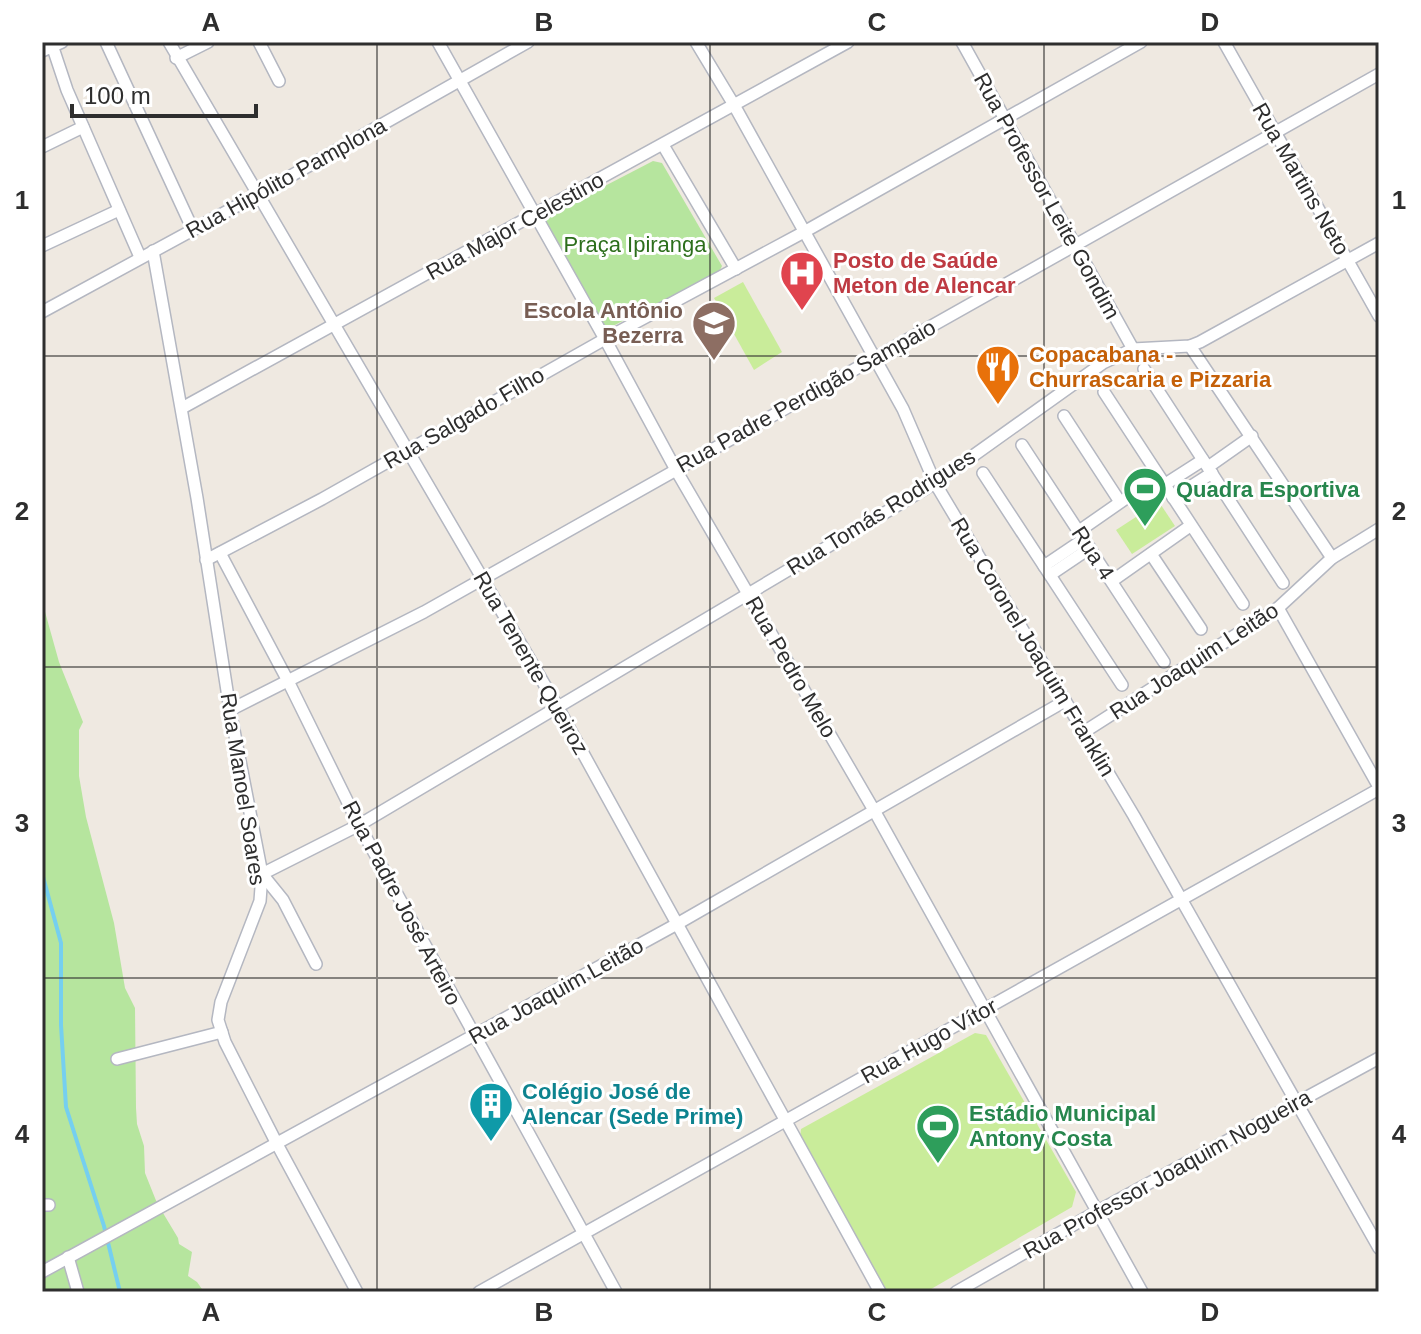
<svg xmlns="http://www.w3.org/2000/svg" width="1421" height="1334" font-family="Arial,sans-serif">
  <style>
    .green { fill: #b6e59e }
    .pitch { fill: #c9ec9a }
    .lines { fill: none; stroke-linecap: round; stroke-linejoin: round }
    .stream { stroke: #75cff0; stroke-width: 4 }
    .minor-casing { stroke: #b4b7c1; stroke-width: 14 }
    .minor { stroke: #fff; stroke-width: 11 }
    .grid { fill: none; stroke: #2e2e2e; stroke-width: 2; stroke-opacity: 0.55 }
    .labels { text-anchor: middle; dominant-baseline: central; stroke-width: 6; stroke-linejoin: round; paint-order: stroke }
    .street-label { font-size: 22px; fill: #2e2e2e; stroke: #fff }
    .park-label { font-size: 22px; fill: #2c6e1b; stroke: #fff }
    .health-label { font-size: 22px; font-weight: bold; fill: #be3a42; stroke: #fff; text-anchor: start }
    .education-label { font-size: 22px; font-weight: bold; fill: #785e54; stroke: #fff; text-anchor: end }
    .food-label { font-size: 22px; font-weight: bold; fill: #c56008; stroke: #fff; text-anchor: start }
    .leisure-label { font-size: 22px; font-weight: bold; fill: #27864d; stroke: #fff; text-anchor: start }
    .culture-label { font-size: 22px; font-weight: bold; fill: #0d838f; stroke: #fff; text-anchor: start }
    .neatline { fill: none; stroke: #2e2e2e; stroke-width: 3 }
    .grid-label { font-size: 26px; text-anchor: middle; font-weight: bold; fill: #2e2e2e }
  </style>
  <rect width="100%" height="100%" fill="#efe9e1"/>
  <g class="green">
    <path d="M 653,161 L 662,163 L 722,266 L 719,272 L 605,330 L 545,225 L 545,217 Z"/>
    <path d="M 42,601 L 59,662 L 83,722 L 79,730 L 79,776 L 86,817 L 114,923 L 125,988 L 135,1008 L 136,1108 L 137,1124 L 144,1146 L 145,1173 L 157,1203 L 178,1238 L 179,1244 L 192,1252 L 188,1276 L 197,1282 L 204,1292 L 45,1292 L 42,1266 Z"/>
  </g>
  <g class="pitch">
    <path d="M 743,282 L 782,352 L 754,370 L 714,298 Z"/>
    <path d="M 1159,502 L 1175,526 L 1132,554 L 1116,530 Z"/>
    <path d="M 975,1033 L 986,1035 L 1076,1192 L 1072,1207 L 926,1292 L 887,1292 L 800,1138 L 801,1129 Z"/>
  </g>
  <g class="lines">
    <path class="stream" d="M 42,873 L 61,943 L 61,1025 L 66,1107 L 104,1226 L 120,1292"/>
    <g class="minor-casing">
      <g id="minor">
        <path d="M 51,42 L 67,90 L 140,257"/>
        <path d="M 106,42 L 193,230"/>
        <path d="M 169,42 L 557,706 L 880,1292"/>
        <path d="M 259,42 L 279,81"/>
        <path d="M 438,42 L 605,339 L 676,470 L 875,812 L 1142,1292"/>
        <path d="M 696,42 L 734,105 L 903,409 L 935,483 L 1134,816 L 1379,1248"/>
        <path d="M 962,42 L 1133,349"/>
        <path d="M 1224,42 L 1379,316"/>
        <path d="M 42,51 L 62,42"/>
        <path d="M 176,58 L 208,42"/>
        <path d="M 663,145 L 736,269"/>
        <path d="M 42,147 L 83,127"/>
        <path d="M 42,246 L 119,210"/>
        <path d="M 153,251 L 197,498 L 230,710 L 262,874 L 260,901 L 221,1002 L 218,1020 L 225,1042 L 277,1144 L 357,1292"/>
        <path d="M 42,312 L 257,195 L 528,42"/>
        <path d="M 1190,346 L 1332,558"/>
        <path d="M 1144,369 L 1283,583"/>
        <path d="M 1104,392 L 1243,604"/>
        <path d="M 182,408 L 848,42"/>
        <path d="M 1064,416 L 1120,502"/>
        <path d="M 1022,445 L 1164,662"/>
        <path d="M 1208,467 L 1252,436"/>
        <path d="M 983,473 L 1122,685"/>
        <path d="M 1164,485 L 1203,460"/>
        <path d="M 1173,498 L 1212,473"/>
        <path d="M 1079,531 L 1158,476"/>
        <path d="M 220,553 L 288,681 L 359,825 L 616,1292"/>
        <path d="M 1151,554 L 1201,629"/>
        <path d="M 206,560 L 322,499 L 605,339 L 804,232 L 1141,42"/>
        <path d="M 1044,566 L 1084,539"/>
        <path d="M 1050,575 L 1090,548"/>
        <path d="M 1112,581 L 1190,526"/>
        <path d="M 1278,608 L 1379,787"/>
        <path d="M 230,710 L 424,612 L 1379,74"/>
        <path d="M 1084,732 L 1278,608 L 1332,558 L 1379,529"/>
        <path d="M 316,964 L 283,900 L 262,874 L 359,825 L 935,483 L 1103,363 L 1133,349 L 1190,346 L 1200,342 L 1379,243"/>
        <path d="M 117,1059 L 222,1032"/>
        <path d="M 42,1205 L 49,1205"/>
        <path d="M 68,1257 L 78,1292"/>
        <path d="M 42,1272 L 677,924 L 1065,701"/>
        <path d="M 479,1292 L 1379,789"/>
        <path d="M 956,1292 L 1096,1212 L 1379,1058"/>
      </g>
    </g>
    <use href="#minor" class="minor"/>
  </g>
  <path class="grid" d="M 377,42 L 377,1292M 710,42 L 710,1292M 1044,42 L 1044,1292M 42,356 L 1379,356M 42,667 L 1379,667M 42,978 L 1379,978"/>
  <defs>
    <g id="hospital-pin" transform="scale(2.3)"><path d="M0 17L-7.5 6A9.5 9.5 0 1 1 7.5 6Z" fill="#e0444e" stroke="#fff"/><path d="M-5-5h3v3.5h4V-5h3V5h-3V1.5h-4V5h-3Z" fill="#fff"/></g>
    <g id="school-pin" transform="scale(2.3)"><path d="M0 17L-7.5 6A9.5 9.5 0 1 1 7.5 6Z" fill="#8d6e63" stroke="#fff"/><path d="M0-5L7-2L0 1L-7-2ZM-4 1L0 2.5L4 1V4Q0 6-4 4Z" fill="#fff"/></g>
    <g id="restaurant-pin" transform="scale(2.3)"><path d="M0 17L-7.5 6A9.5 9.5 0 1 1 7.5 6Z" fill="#e8710a" stroke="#fff"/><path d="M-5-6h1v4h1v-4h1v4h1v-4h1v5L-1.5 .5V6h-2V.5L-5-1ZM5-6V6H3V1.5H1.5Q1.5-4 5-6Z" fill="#fff"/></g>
    <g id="stadium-pin" transform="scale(2.3)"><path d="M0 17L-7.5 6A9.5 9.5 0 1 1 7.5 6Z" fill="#2e9e5b" stroke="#fff"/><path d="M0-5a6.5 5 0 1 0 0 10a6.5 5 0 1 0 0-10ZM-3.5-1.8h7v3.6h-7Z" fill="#fff"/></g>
    <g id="building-pin" transform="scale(2.3)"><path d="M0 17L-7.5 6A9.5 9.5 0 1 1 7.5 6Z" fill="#0f9aa8" stroke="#fff"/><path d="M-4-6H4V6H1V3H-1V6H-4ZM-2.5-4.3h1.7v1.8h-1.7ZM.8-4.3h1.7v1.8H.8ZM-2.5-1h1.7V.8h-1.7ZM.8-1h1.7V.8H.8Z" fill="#fff"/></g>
  </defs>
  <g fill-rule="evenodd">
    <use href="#hospital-pin" x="802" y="273"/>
    <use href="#school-pin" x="714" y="323"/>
    <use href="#restaurant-pin" x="998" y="367"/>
    <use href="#stadium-pin" x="1145" y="489"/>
    <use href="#building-pin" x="491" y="1104"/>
    <use href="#stadium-pin" x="938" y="1126"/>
  </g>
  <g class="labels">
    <g class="street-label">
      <text transform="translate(286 178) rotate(-29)">Rua Hipólito Pamplona</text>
      <text transform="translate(1301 179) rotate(60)">Rua Martins Neto</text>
      <text transform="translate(1047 196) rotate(61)">Rua Professor Leite Gondim</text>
      <text transform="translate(515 226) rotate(-29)">Rua Major Celestino</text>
      <text transform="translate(806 396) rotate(-29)">Rua Padre Perdigão Sampaio</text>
      <text transform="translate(464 418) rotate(-30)">Rua Salgado Filho</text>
      <text transform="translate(881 512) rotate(-32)">Rua Tomás Rodrigues</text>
      <text transform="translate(1093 553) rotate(57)">Rua 4</text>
      <text transform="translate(1033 647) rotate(59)">Rua Coronel Joaquim Franklin</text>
      <text transform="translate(1194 661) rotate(-33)">Rua Joaquim Leitão</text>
      <text transform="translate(531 663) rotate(60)">Rua Tenente Queiroz</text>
      <text transform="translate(791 667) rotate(60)">Rua Pedro Melo</text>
      <text transform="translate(243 789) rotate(81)">Rua Manoel Soares</text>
      <text transform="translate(402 903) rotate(62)">Rua Padre José Arteiro</text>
      <text transform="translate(556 991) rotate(-29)">Rua Joaquim Leitão</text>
      <text transform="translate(929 1041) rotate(-29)">Rua Hugo Vítor</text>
      <text transform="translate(1167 1174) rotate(-29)">Rua Professor Joaquim Nogueira</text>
    </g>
    <g class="park-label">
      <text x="635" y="244">Praça Ipiranga</text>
    </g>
    <g class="health-label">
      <text x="833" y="260">Posto de Saúde<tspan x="833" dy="25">Meton de Alencar</tspan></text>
    </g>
    <g class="education-label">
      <text x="683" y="310">Escola Antônio<tspan x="683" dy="25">Bezerra</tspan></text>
    </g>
    <g class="food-label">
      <text x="1029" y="354">Copacabana -<tspan x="1029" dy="25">Churrascaria e Pizzaria</tspan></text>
    </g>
    <g class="leisure-label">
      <text x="1176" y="489">Quadra Esportiva</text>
      <text x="969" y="1113">Estádio Municipal<tspan x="969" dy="25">Antony Costa</tspan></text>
    </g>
    <g class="culture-label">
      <text x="522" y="1091">Colégio José de<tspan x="522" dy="25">Alencar (Sede Prime)</tspan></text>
    </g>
  </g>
  <rect width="1421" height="1334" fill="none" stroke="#ffffff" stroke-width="88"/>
  <path d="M72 104v12h184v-12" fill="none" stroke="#2e2e2e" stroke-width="4"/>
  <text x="84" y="104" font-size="24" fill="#2e2e2e" stroke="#ffffff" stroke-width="6" paint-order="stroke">100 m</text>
  <rect x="44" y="44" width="1333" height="1246" class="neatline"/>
  <g class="grid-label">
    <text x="211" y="31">A</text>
    <text x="544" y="31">B</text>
    <text x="877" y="31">C</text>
    <text x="1210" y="31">D</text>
    <text x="22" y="209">1</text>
    <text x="1399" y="209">1</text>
    <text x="22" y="520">2</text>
    <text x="1399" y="520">2</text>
    <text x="22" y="832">3</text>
    <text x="1399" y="832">3</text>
    <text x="22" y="1143">4</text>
    <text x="1399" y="1143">4</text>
    <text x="211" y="1321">A</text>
    <text x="544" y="1321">B</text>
    <text x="877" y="1321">C</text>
    <text x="1210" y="1321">D</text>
  </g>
</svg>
